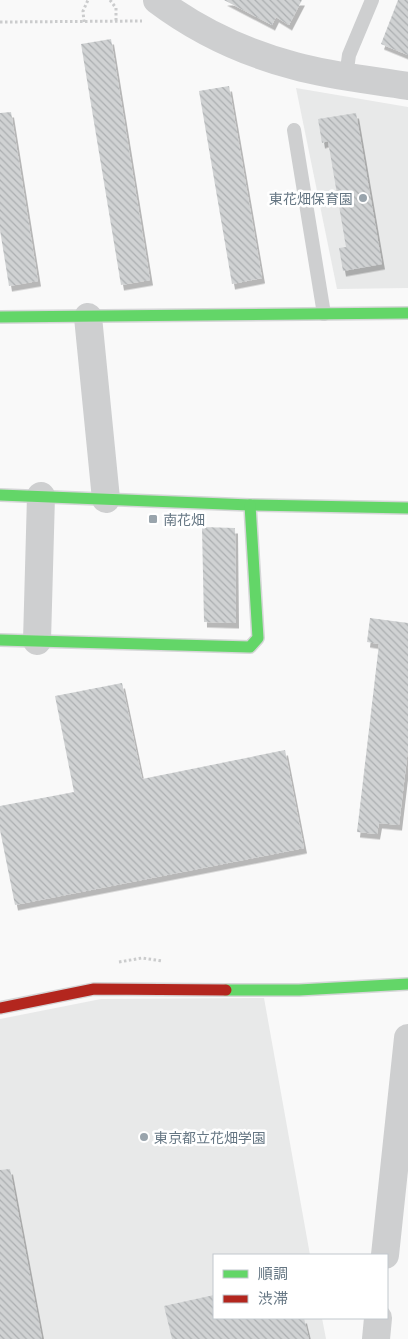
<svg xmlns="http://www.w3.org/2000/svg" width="408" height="1339" font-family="Barlow,'Noto Sans JP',sans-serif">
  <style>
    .built { fill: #e8e9e9 }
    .building { fill: url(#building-back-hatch); filter: url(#shadow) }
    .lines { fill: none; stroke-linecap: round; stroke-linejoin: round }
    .fast-casing { stroke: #d5d6d7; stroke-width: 14 }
    .jam-casing { stroke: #d5d6d7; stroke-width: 14 }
    .path { stroke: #cbcccd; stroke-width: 3; stroke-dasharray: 2.5 2.5; stroke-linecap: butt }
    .lane { stroke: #cecfd0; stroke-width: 14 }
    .street { stroke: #cecfd0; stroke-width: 28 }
    .fast { stroke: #63d668; stroke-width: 11 }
    .jam { stroke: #b3261e; stroke-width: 11 }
    .poi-dot { fill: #99a4ac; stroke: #fff; stroke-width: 2 }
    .labels { text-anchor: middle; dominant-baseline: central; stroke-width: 5; stroke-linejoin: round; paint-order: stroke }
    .poi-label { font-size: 14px; fill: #657683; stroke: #fff; text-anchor: start }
  </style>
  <defs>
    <pattern id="building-back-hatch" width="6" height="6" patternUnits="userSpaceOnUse" patternTransform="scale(1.25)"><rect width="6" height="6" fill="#d0d2d3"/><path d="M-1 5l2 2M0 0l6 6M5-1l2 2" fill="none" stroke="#acafb1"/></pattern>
    <filter id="shadow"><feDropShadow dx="3" dy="5.5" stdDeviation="0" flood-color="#0004"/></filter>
  </defs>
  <rect width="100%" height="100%" fill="#f9f9f9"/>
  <g class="built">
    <path d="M 296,88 L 408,107 L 408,288 L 337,289 Z"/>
    <path d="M 264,998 L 310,1255 L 214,1255 L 214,1318 L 322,1318 L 326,1339 L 0,1339 L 0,1019 L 101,999 Z"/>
  </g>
  <g class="building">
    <path d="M 224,0 L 302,0 L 289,25 L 276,17 L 272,25 Z"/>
    <path d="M 398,0 L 408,0 L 408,55 L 381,44 Z"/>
    <path d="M 111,39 L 150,280 L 121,285 L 81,44 Z"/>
    <path d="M 229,86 L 262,278 L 232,284 L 199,91 Z"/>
    <path d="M 11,112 L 38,281 L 9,286 L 0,230 L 0,113 Z"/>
    <path d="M 356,113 L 382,264 L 343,271 L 339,248 L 346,247 L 328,141 L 322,143 L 318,119 Z"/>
    <path d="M 202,527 L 235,528 L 236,623 L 204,622 Z"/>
    <path d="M 370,618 L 408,623 L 408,749 L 399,825 L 379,823 L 377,834 L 357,832 L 379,644 L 367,642 Z"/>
    <path d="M 122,683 L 142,779 L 285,750 L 304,848 L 15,905 L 0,830 L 0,806 L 74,792 L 55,696 Z"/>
    <path d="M 10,1169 L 42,1339 L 0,1339 L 0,1170 Z"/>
    <path d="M 214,1295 L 214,1318 L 304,1318 L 309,1339 L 172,1339 L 164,1306 Z"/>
  </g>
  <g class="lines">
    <g class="fast-casing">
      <g id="fast">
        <path d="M 0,317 L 408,313"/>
        <path d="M 0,495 L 250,505 L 408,508"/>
        <path d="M 0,640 L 250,647 L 258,638 L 250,505"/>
        <path d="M 226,990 L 299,990 L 408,984"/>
      </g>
    </g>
    <g class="jam-casing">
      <path id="jam" d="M 0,1008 L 94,989 L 226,990"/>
    </g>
    <g class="path">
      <path d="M 110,0 L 116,8 L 116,22"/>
      <path d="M 0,22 L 142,21"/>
      <path d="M 84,22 L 83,11 L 88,0"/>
      <path d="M 119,962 L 142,958 L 162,961"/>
    </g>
    <g class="lane">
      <path d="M 346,76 L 349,55 L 372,0"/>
      <path d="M 294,130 L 324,314"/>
    </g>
    <g class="street">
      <path d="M 157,0 C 198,31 246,53 295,66 C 331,76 371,80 408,86"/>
      <path d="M 88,317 L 106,499"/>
      <path d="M 37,641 L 41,496"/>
      <path d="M 385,1255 L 408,1038"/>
      <path d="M 376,1339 L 378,1318"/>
    </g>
    <use href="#fast" class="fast"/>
    <use href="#jam" class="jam"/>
  </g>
  <g class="poi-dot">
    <circle cx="363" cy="198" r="5"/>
    <rect x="148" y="514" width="10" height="10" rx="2.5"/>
    <circle cx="144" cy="1137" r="5"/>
  </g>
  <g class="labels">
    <g class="poi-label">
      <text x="353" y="198" text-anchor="end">東花畑保育園</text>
      <text x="163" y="519">南花畑</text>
      <text x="154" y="1137">東京都立花畑学園</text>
    </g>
  </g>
  <rect x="213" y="1254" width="175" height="65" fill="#ffffff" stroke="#c1c8cd"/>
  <rect x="223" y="1270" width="25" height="8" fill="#63d668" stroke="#c1c8cd"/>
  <text x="258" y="1279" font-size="15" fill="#657683">順調</text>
  <rect x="223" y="1295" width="25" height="8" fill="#b3261e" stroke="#c1c8cd"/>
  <text x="258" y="1304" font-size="15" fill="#657683">渋滞</text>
</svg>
